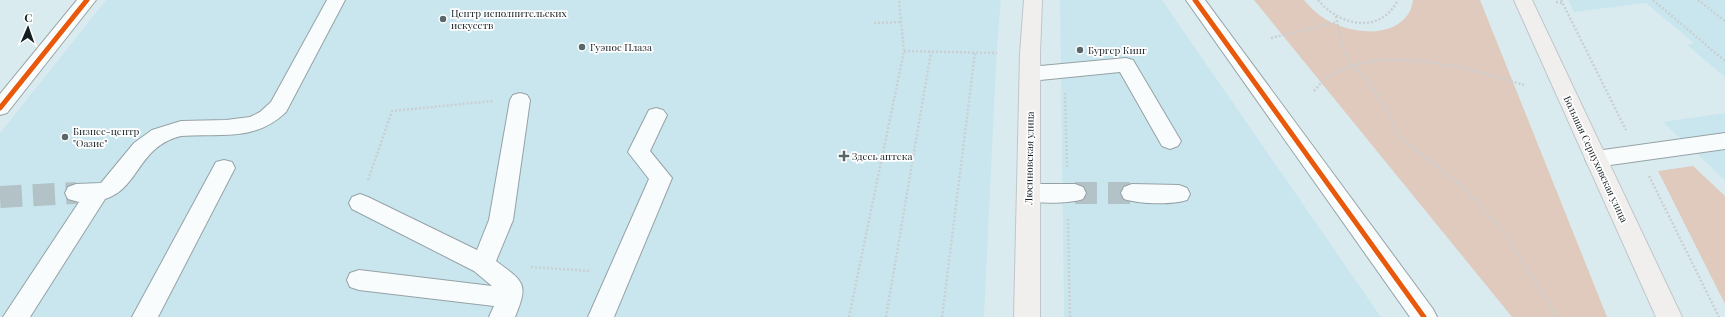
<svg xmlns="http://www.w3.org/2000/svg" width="1725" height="317" viewBox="0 0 1725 317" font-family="'Playfair Display',serif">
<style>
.built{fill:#c9e6ef}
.forest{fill:#e0c9bd}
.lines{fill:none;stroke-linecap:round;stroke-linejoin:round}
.minor-tunnel{stroke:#b2c2c7;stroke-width:22;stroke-dasharray:22 11;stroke-linecap:butt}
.minor-casing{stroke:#95a2a5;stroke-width:2}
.major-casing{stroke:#bec6c9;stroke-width:2}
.path{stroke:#cacfd1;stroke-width:2.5;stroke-dasharray:2 2;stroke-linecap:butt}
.minor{fill:#f9fcfd;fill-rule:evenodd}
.major{fill:#f1efed;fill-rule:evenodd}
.cycleway-casing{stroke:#fff;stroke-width:8}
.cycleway{stroke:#e8590c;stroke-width:5}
.poi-dot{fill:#59666a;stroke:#fff;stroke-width:1.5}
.labels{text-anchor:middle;stroke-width:3.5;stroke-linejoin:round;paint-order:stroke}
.poi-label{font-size:10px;fill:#141e22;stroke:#fff;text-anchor:start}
.street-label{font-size:10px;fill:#141e22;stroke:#fff}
</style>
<rect width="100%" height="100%" fill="#daebf0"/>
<!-- built -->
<g class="built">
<polygon points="106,0 1001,0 997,46 984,317 0,317 0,133"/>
<polygon points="1060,0 1162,0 1381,317 1064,317"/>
<polygon points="1568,0 1725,0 1725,77 1687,45 1694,43 1646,3 1574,12"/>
<polygon points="1725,113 1725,180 1663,122"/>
</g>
<!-- forest -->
<g class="forest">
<path d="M 1254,0 L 1304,0 C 1310,7 1315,12 1322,17 C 1344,32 1387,40 1406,17 C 1410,13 1412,6 1413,0 L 1480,0 L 1607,317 L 1512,317 Z"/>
<polygon points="1693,166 1725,196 1725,304 1658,171"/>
</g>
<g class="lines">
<!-- minor-tunnel -->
<g class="minor-tunnel">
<polyline points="1075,193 1132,193"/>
<polyline points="0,197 76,193"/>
</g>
<defs>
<g id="minor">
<polygon points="77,0 96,0 7,113 0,115 0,94"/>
<path d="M 327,0 L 345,0 L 286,112 C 255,142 221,133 181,136 C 138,146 139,189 105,199 L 30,317 L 3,317 L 79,202 L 68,199 L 65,193 L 68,187 L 76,184 L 101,183 L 134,143 L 152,130 L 181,121 L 226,120 L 250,117 L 260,112 L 271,102 Z"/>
<polygon points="1186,0 1205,0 1433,309 1437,317 1410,317"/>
<polygon points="1126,58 1133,60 1178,136 1181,141 1178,146 1170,149 1162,146 1120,72 1030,81 1023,79 1020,74 1023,69 1030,67"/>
<path d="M 520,93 L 527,95 L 530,100 L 513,220 L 496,261 C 524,282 529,283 515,317 L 489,317 L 494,306 L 359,290 L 350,287 L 347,280 L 350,273 L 359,270 L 492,286 L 474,271 L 352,209 L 349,203 L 352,197 L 360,194 L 368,197 L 477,250 L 489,220 L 510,100 L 513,95 Z"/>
<polygon points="656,108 663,110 667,115 650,151 672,178 614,317 588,317 649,179 628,152 649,110"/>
<polygon points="1725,133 1725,149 1596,167 1588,165 1585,159 1588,153 1596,151"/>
<polygon points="224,160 232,162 235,168 158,317 132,317 216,162"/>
<path d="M 1029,184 L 1075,184 L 1083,187 L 1086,193 L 1083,199 C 1068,204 1036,204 1021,199 L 1018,193 L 1021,187 Z"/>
<path d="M 1132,184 L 1179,185 L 1187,188 L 1190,194 L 1187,200 C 1172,205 1139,204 1124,199 L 1121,193 L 1124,187 Z"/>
</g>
<g id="major">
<polygon points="1024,0 1042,0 1040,54 1040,317 1014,317 1020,54"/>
<polygon points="1514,0 1532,0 1682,317 1656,317"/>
</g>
</defs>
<!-- minor casing -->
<use href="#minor" class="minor-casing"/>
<!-- major casing -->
<use href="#major" class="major-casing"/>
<!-- path -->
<g class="path">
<path d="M 1318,0 C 1340,26 1380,35 1398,0"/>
<polyline points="1561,0 1626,130"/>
<polyline points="1653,0 1725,61"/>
<polyline points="1698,0 1725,21"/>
<polyline points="1556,2 1562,3"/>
<polyline points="1336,16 1342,47 1352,67 1366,78 1388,112 1397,134 1462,187 1501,228 1557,317"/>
<polyline points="874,23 901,22"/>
<polyline points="1271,38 1337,22"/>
<polyline points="904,51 997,53"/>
<path d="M 1314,91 C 1319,86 1323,79 1329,76 C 1386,43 1466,68 1524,85"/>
<polyline points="1065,93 1067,168"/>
<polyline points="1649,176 1719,317"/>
<polyline points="368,180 392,111 493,101"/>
<polyline points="1068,219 1070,317"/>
<polyline points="531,267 590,271"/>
<polyline points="849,317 904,51 899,0"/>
<polyline points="886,317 931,52"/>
<polyline points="942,317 975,53"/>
</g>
<!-- minor -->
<use href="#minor" class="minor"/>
<!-- major -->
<use href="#major" class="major"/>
<defs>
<g id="cycleway">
<polyline points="1195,0 1424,317"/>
<polyline points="0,108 87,0"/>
</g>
</defs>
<!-- cycleway casing -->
<use href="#cycleway" class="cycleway-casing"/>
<!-- cycleway -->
<use href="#cycleway" class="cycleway"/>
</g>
<!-- markers -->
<g class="poi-dot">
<circle cx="443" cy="19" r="4"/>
<circle cx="582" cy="47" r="4"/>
<circle cx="1080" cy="50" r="4"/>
<circle cx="65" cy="137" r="4"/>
<path d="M842 150h4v4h4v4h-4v4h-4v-4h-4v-4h4z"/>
</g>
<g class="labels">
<!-- poi labels -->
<g class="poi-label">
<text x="451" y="17">Центр исполнительских<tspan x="451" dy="12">искусств</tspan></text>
<text x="590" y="51">Гуэнос Плаза</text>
<text x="1088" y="54">Бургер Кинг</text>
<text x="73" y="135">Бизнес-центр<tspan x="73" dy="12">"Оазис"</tspan></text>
<text x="852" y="160">Здесь аптека</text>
</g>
<!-- street labels -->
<g class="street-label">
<text transform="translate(1029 158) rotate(-89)" y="4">Люсиновская улица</text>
<text transform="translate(1596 159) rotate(65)" y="4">Большая Серпуховская улица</text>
</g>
</g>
<!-- north arrow -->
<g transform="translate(28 28) rotate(2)" stroke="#ffffff" stroke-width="3" paint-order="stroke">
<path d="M0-3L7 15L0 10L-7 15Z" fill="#141e22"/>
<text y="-6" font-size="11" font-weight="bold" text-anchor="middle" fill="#141e22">С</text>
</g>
</svg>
